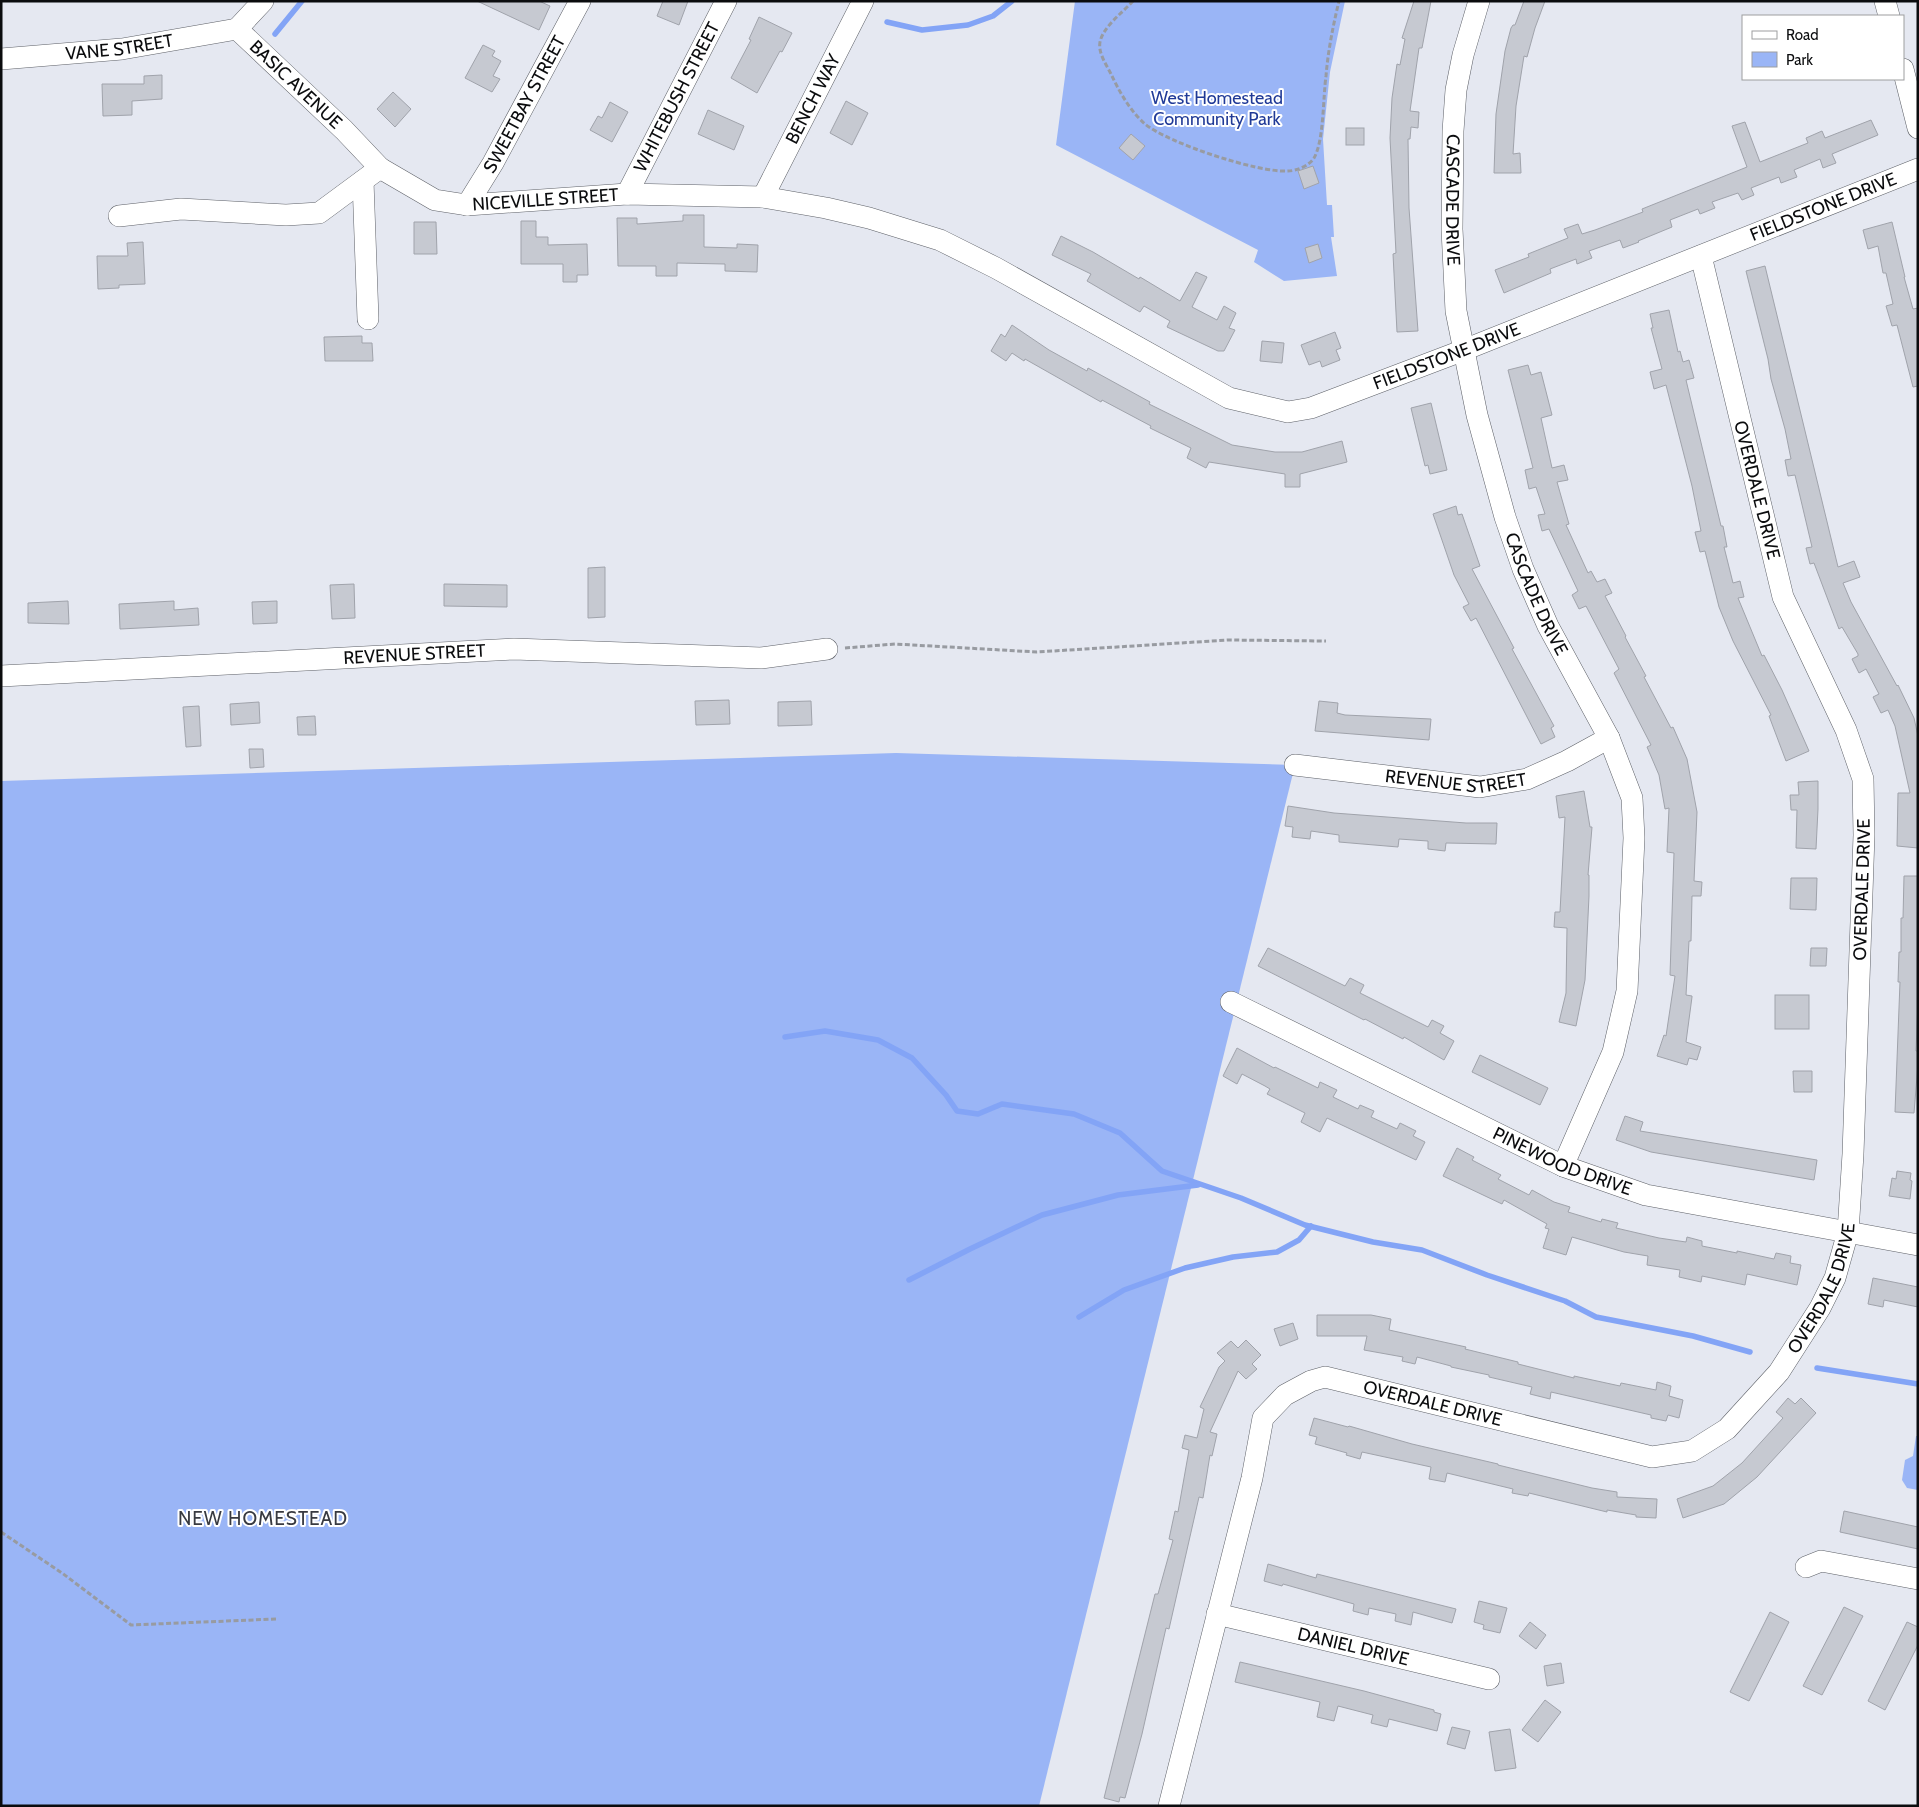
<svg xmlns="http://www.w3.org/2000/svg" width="1919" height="1807" viewBox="0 0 1919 1807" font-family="Cabin,sans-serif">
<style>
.green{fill:#9ab5f6}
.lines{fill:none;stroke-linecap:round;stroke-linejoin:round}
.stream{stroke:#83a4f6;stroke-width:5.5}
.building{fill:#c6c9d1;stroke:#a0a3ab}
.minor-casing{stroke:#5e6168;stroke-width:22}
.path{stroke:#989ba1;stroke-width:3;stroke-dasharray:5 2.5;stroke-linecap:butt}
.minor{stroke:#fff;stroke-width:21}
.labels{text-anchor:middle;stroke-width:4;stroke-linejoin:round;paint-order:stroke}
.street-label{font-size:18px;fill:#0b0c0e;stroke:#fff}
.park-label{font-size:18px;fill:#203a97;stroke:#fff}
.neighbourhood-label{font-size:19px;letter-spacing:1px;fill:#383a41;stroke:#fff}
</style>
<rect width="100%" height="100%" fill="#e5e8f1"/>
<!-- green -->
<g class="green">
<polygon points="1075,1 1345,1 1330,72 1323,139 1327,205 1332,205 1334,237 1331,237 1337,276 1284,281 1254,262 1258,250 1056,145"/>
<polygon points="896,753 1295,765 1039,1806 1,1806 1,781"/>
<polygon points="1916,1436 1918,1436 1918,1490 1907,1488 1902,1480 1905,1460 1913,1456"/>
</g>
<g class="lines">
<!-- stream -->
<g class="stream">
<polyline points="887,22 922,30 968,25 993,16 1012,1"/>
<polyline points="275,34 302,1"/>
<polyline points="785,1037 825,1031 878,1040 912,1058 946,1095 957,1111 978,1114 1002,1104 1074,1114 1120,1133 1162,1171 1241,1198 1305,1225 1373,1242 1422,1250 1487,1275 1565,1301 1596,1317 1693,1336 1750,1352"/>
<polyline points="909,1280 970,1249 1042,1215 1118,1195 1198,1185"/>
<polyline points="1079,1317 1124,1290 1185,1268 1233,1257 1277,1252 1299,1240 1311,1226"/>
<polyline points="1817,1368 1918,1384"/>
</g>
</g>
<!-- building -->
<g class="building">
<polygon points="477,1 539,1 550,6 539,30"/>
<polygon points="663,1 688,1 679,25 657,16"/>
<polygon points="1414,1 1431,1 1422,48 1419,48 1410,111 1419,112 1418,128 1411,127 1410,139 1408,139 1409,208 1418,331 1397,332 1393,254 1396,253 1390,138 1392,98 1397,64 1400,65 1405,39 1402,38"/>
<polygon points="1524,1 1545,1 1535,28 1527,57 1524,56 1516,106 1513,154 1520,153 1521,173 1494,173 1496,114 1505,51 1511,28 1513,25 1515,25"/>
<polygon points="759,17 792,33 782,52 780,51 757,93 731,78 751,40 749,39"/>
<polygon points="483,45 495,51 492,56 501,61 493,76 500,79 492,92 465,78"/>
<polygon points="162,75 162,99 132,101 132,115 103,116 102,84 144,84 144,76"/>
<polygon points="393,92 411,109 395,127 377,109"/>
<polygon points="846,101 868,113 852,145 830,133"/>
<polygon points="610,102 628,112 612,142 590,130 598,116 602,118"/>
<polygon points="708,110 744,126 734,150 698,134"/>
<polygon points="1871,120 1878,135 1832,154 1836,163 1823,168 1820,159 1794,170 1797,177 1781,183 1779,177 1751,188 1754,195 1742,200 1738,193 1712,202 1715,208 1700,214 1698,209 1670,220 1672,227 1638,241 1639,242 1623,248 1620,240 1589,251 1592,258 1577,264 1576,259 1550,269 1551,273 1504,293 1495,270 1529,257 1528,254 1568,238 1564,229 1578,224 1582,234 1595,230 1643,212 1642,209 1747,167 1732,126 1745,122 1760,162 1808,143 1806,138 1822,131 1825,138"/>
<rect x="1346" y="128" width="18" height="17"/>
<polygon points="1131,134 1145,146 1133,160 1119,148"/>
<polygon points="1313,166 1319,183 1304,189 1298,171"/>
<polygon points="683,215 704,215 704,247 737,248 737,244 758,245 757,272 725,271 725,264 677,263 677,276 656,276 656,266 618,266 617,218 637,218 637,224 683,221"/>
<polygon points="521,221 536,221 536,237 548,237 548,245 587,244 588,275 577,275 577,282 563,282 563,264 521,264"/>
<polygon points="414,222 436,222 437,254 414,254"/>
<polygon points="1892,222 1905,277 1904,277 1913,309 1918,308 1918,386 1913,387 1897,325 1892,326 1886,306 1893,304 1886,273 1883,273 1878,246 1868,249 1863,230"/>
<polygon points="1061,236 1093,252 1139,279 1140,277 1180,301 1196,272 1207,277 1192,307 1217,320 1224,306 1236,313 1229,328 1235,330 1224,351 1218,351 1167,327 1170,321 1144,306 1140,312 1087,281 1091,274 1052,255"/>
<polygon points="143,242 145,284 119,285 119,288 98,289 97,256 128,256 127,243"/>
<polygon points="1318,244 1322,258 1309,263 1305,248"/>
<polygon points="1765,266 1838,567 1854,561 1860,577 1843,583 1851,602 1897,686 1898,685 1914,718 1918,736 1918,848 1897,846 1898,793 1910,793 1895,726 1888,710 1881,713 1873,697 1879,694 1866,669 1859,673 1852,659 1858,656 1858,654 1842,627 1839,629 1814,563 1810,564 1806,548 1812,547 1795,475 1788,476 1785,460 1791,459 1785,429 1771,379 1768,359 1746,271"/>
<polygon points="1669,310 1678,352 1680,351 1683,362 1689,360 1694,378 1686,380 1721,526 1723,526 1727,547 1724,547 1733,583 1740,581 1744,597 1738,598 1762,656 1764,655 1782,690 1809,751 1786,761 1769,716 1771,715 1733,641 1719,607 1705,551 1700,552 1695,532 1701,531 1692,486 1666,385 1654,389 1650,372 1662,369 1651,328 1653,328 1650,314"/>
<polygon points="1012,325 1049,350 1087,371 1088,368 1150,402 1149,404 1232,445 1275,452 1302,452 1342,441 1347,462 1300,474 1300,487 1285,487 1285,474 1209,462 1206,468 1187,458 1191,448 1150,428 1151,426 1102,400 1101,402 1025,359 1024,361 1012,353 1006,361 991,351 1001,334 1005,337"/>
<polygon points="1335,332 1341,348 1336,350 1340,360 1322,367 1320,361 1309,365 1301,345"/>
<polygon points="362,336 362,343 372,343 373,361 325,361 324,337"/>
<polygon points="1262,341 1284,343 1282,363 1260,361"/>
<polygon points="1528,365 1531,375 1541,372 1552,415 1541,418 1552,468 1564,465 1568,480 1557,482 1569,524 1566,525 1588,573 1591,571 1597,582 1605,579 1612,593 1605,596 1626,636 1625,637 1646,676 1644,677 1671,728 1673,727 1687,759 1697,812 1694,881 1702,882 1701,896 1692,896 1691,941 1689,941 1686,995 1692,996 1692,997 1686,1042 1701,1047 1697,1060 1689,1058 1687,1065 1657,1056 1664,1035 1666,1036 1675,976 1670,975 1674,853 1667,852 1669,808 1665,809 1659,775 1647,747 1651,745 1614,673 1619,669 1586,606 1579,609 1572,595 1578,591 1549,529 1542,531 1538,515 1545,514 1536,487 1529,489 1525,470 1533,468 1508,370"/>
<polygon points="1431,403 1447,470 1430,474 1428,465 1425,466 1411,408"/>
<polygon points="1456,506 1458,515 1462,514 1480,566 1472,569 1514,648 1512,649 1554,726 1551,728 1555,737 1541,744 1476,618 1471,621 1463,607 1469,604 1454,575 1433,514"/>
<polygon points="605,567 605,617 588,618 588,568"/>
<polygon points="354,584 355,618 332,619 330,585"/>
<polygon points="444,584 507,585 507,607 444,606"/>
<polygon points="68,601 69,624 28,623 28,603"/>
<polygon points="174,601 174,610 198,608 199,625 120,629 119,604"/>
<polygon points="277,601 277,623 253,624 252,602"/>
<polygon points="729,700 730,724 696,725 695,701"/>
<polygon points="811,701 812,725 778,726 778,702"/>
<polygon points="1319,701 1338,703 1337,713 1345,715 1431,719 1429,740 1315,731"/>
<polygon points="259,702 260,723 231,725 230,704"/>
<polygon points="199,706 201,746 186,747 183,707"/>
<polygon points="315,716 316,735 298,735 297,717"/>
<polygon points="249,749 263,749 264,767 250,768"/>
<polygon points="1818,781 1818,809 1816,849 1796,848 1797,810 1791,810 1790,795 1799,795 1798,782"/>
<polygon points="1584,791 1590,827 1592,827 1588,875 1589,875 1589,896 1585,980 1576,1026 1559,1022 1566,993 1567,928 1554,927 1555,912 1560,912 1565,817 1559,818 1556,796"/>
<polygon points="1288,806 1334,813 1466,823 1497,823 1496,844 1446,843 1445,851 1428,849 1428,841 1399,839 1398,847 1339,842 1339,835 1311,831 1310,839 1292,837 1293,827 1285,826"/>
<polygon points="1904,876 1918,876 1918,1001 1916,1051 1918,1051 1918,1064 1914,1113 1895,1112 1900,982 1898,982 1899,952 1901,952 1901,918 1903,918"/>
<polygon points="1791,878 1817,878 1816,910 1790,909"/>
<polygon points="1268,948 1345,986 1350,978 1364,985 1360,993 1428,1027 1432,1020 1444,1026 1440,1033 1454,1041 1444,1060 1404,1037 1403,1039 1365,1019 1364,1020 1258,966"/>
<polygon points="1811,948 1827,948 1826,966 1810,966"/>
<rect x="1775" y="995" width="34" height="34"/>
<polygon points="1237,1048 1274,1068 1275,1067 1318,1088 1320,1082 1337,1090 1333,1097 1358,1109 1360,1105 1374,1111 1371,1117 1397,1129 1400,1123 1416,1131 1413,1136 1425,1142 1416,1160 1327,1118 1320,1132 1301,1122 1305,1113 1267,1094 1270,1089 1265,1086 1242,1074 1237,1084 1223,1076"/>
<polygon points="1480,1055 1548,1088 1540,1105 1472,1072"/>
<polygon points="1793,1071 1812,1071 1812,1092 1794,1092"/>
<polygon points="1625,1116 1643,1122 1640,1131 1817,1160 1814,1180 1651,1152 1616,1140"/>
<polygon points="1457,1148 1474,1157 1472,1160 1501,1175 1498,1179 1529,1195 1532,1190 1554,1202 1570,1207 1568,1212 1601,1222 1602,1219 1618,1223 1616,1228 1659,1238 1686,1242 1687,1237 1702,1241 1702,1246 1737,1253 1737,1251 1774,1259 1776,1253 1791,1256 1790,1263 1801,1265 1797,1285 1747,1274 1745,1285 1702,1276 1701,1282 1679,1277 1680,1270 1647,1265 1648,1256 1624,1252 1572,1237 1566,1255 1543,1248 1549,1229 1545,1228 1547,1224 1504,1200 1502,1204 1443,1176"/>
<polygon points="1897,1171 1911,1173 1910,1180 1912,1181 1910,1199 1889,1196 1892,1178 1896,1179"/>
<polygon points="1873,1278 1918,1287 1918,1307 1884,1300 1883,1307 1868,1304"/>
<polygon points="1317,1315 1371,1315 1391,1319 1389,1330 1466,1347 1465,1349 1518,1362 1518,1364 1574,1378 1574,1376 1620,1386 1621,1383 1656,1390 1657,1382 1671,1386 1669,1396 1683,1400 1679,1418 1668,1415 1666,1421 1651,1418 1651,1415 1551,1392 1550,1399 1530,1394 1532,1387 1489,1377 1489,1375 1451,1367 1451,1366 1417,1357 1415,1364 1402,1361 1403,1357 1364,1350 1367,1336 1317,1336"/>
<polygon points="1293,1323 1298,1339 1280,1346 1274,1329"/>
<polygon points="1246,1340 1261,1355 1252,1364 1257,1369 1246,1379 1238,1371 1210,1432 1217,1434 1212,1456 1210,1455 1203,1498 1199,1497 1169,1629 1166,1628 1142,1734 1125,1798 1120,1797 1119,1802 1104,1798 1155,1594 1158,1594 1173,1540 1169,1539 1175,1511 1178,1512 1189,1450 1182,1448 1185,1435 1197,1438 1204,1409 1200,1407 1219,1367 1225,1361 1217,1353 1231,1341 1238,1348"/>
<polygon points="1788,1398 1795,1404 1801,1398 1816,1413 1757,1477 1724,1504 1683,1518 1677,1499 1713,1486 1742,1463 1783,1418 1776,1412"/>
<polygon points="1314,1418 1348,1427 1349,1426 1412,1444 1498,1464 1498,1465 1592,1488 1617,1492 1617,1497 1657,1499 1656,1518 1636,1517 1636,1515 1607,1510 1607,1512 1529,1493 1528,1496 1512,1493 1513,1489 1447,1473 1445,1482 1429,1479 1431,1467 1362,1452 1360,1459 1346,1455 1347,1453 1315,1444 1317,1437 1309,1435"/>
<polygon points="1844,1511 1918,1527 1918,1549 1840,1532"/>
<polygon points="1268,1564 1316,1578 1317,1574 1456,1609 1452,1623 1413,1612 1411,1625 1395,1621 1396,1614 1369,1608 1368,1615 1353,1611 1354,1604 1283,1584 1282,1586 1264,1581"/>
<polygon points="1479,1601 1507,1608 1500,1633 1483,1629 1484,1625 1474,1622"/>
<polygon points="1844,1607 1863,1616 1822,1695 1803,1686"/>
<polygon points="1770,1612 1789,1622 1749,1701 1730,1692"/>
<polygon points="1530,1622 1546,1635 1536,1649 1519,1636"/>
<polygon points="1907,1622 1918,1627 1918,1645 1885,1710 1868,1701"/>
<polygon points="1240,1662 1364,1691 1434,1710 1434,1712 1441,1714 1437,1731 1389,1719 1387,1727 1371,1723 1373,1715 1338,1706 1334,1721 1317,1717 1320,1702 1235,1682"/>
<polygon points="1561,1663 1564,1683 1547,1686 1544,1666"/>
<polygon points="1545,1700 1561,1712 1538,1742 1522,1730"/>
<polygon points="1452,1727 1470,1731 1465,1749 1447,1744"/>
<polygon points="1510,1729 1516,1768 1495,1771 1489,1732"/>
</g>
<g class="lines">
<defs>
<g id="minor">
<path id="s1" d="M 1479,1 L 1463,55 L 1456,90 L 1453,131 L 1452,229 L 1456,311 L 1477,415 L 1505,517 L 1523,569 L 1548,626 L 1609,738 L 1632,798 L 1634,838 L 1627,991 L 1613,1052 L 1563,1166"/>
<polyline points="1885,1 1889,16"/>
<path id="s2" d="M 237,29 L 344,130 L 380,168"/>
<polyline points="237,29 263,1"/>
<path id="s3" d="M 1,59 L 122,49 L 237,29"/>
<polyline points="1903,69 1918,128"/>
<polyline points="363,181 368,319"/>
<path id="s4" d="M 627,194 L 726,1"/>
<path id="s5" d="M 763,197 L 863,1"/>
<path id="s6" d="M 467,205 L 493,163 L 580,1"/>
<path id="s7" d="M 119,216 L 181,209 L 286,215 L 319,213 L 380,168 L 435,200 L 467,205 L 627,194 L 763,197 L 826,208 L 869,218 L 940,240 L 996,268 L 1229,398 L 1288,412 L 1311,408 L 1464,350 L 1918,169"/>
<path id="s8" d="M 1,676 L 514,649 L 761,658 L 827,649"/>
<path id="s9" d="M 1295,765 L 1480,787 L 1527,779 L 1567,761 L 1609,738"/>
<path id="s10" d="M 1231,1002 L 1563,1166 L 1646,1195 L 1918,1245"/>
<polyline points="1806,1567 1821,1561 1918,1579"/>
<path id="s11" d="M 1217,1614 L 1489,1679"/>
<path id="s12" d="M 1169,1806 L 1252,1478 L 1263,1418 L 1285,1395 L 1311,1381 L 1325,1377 L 1652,1457 L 1692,1451 L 1727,1429 L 1779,1372 L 1820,1308 L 1835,1278 L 1848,1232 L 1853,1154 L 1864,835 L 1863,779 L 1846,730 L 1783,597 L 1701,256"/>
</g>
</defs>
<!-- minor casing -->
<use href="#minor" class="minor-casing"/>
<!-- path -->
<g class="path">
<path d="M 1133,1 C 1122,13 1103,27 1100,42 C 1098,53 1106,64 1111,74 C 1119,91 1130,111 1145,124 C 1168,143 1258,173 1288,171 C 1296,171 1309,166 1314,158 C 1324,141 1323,97 1326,76 C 1328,51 1333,26 1339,1"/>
<polyline points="845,648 895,644 1037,652 1228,640 1326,641"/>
<polyline points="1,1532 62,1573 131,1625 276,1619"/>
</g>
<!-- minor -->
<use href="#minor" class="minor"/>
</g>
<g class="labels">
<!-- street labels -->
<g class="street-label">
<text dy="6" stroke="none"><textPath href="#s3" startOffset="119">VANE STREET</textPath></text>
<text dy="6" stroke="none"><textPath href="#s2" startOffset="81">BASIC AVENUE</textPath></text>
<text dy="6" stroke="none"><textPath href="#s4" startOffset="109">WHITEBUSH STREET</textPath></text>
<text dy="6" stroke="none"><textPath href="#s5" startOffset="110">BENCH WAY</textPath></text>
<text dy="6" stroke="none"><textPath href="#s6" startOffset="116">SWEETBAY STREET</textPath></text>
<text dy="6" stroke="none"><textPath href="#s7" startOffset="451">NICEVILLE STREET</textPath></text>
<text dy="6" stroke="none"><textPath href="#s1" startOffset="202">CASCADE DRIVE</textPath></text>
<text dy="6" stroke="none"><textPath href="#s7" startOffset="1815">FIELDSTONE DRIVE</textPath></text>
<text dy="6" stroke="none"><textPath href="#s7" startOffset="1410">FIELDSTONE DRIVE</textPath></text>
<text transform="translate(1757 490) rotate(76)" y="6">OVERDALE DRIVE</text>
<text dy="6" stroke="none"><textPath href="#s1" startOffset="608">CASCADE DRIVE</textPath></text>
<text dy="6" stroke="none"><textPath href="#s8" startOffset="414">REVENUE STREET</textPath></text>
<text dy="6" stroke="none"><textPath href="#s9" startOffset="162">REVENUE STREET</textPath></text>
<text dy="6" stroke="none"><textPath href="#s12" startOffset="1471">OVERDALE DRIVE</textPath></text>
<text dy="6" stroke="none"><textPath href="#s10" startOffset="368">PINEWOOD DRIVE</textPath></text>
<text dy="6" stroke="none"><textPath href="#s12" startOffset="1066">OVERDALE DRIVE</textPath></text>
<text dy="6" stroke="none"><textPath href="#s12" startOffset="586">OVERDALE DRIVE</textPath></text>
<text dy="6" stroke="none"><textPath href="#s11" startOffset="140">DANIEL DRIVE</textPath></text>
</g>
<!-- park labels -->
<g class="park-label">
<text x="1217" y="104">West Homestead<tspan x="1217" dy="21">Community Park</tspan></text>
</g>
<!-- neighbourhood labels -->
<g class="neighbourhood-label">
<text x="263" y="1525">NEW HOMESTEAD</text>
</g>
</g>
<!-- border -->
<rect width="1919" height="1807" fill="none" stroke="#0b0c0e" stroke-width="5"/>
<!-- legend -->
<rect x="1742" y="15" width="162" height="65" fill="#ffffff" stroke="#9d9e9f"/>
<rect x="1752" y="31" width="25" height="8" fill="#ffffff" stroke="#9d9e9f"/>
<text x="1786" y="40" font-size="15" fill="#0b0c0e">Road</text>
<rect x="1752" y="52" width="25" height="15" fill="#9ab5f6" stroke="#9d9e9f"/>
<text x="1786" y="65" font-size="15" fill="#0b0c0e">Park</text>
</svg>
